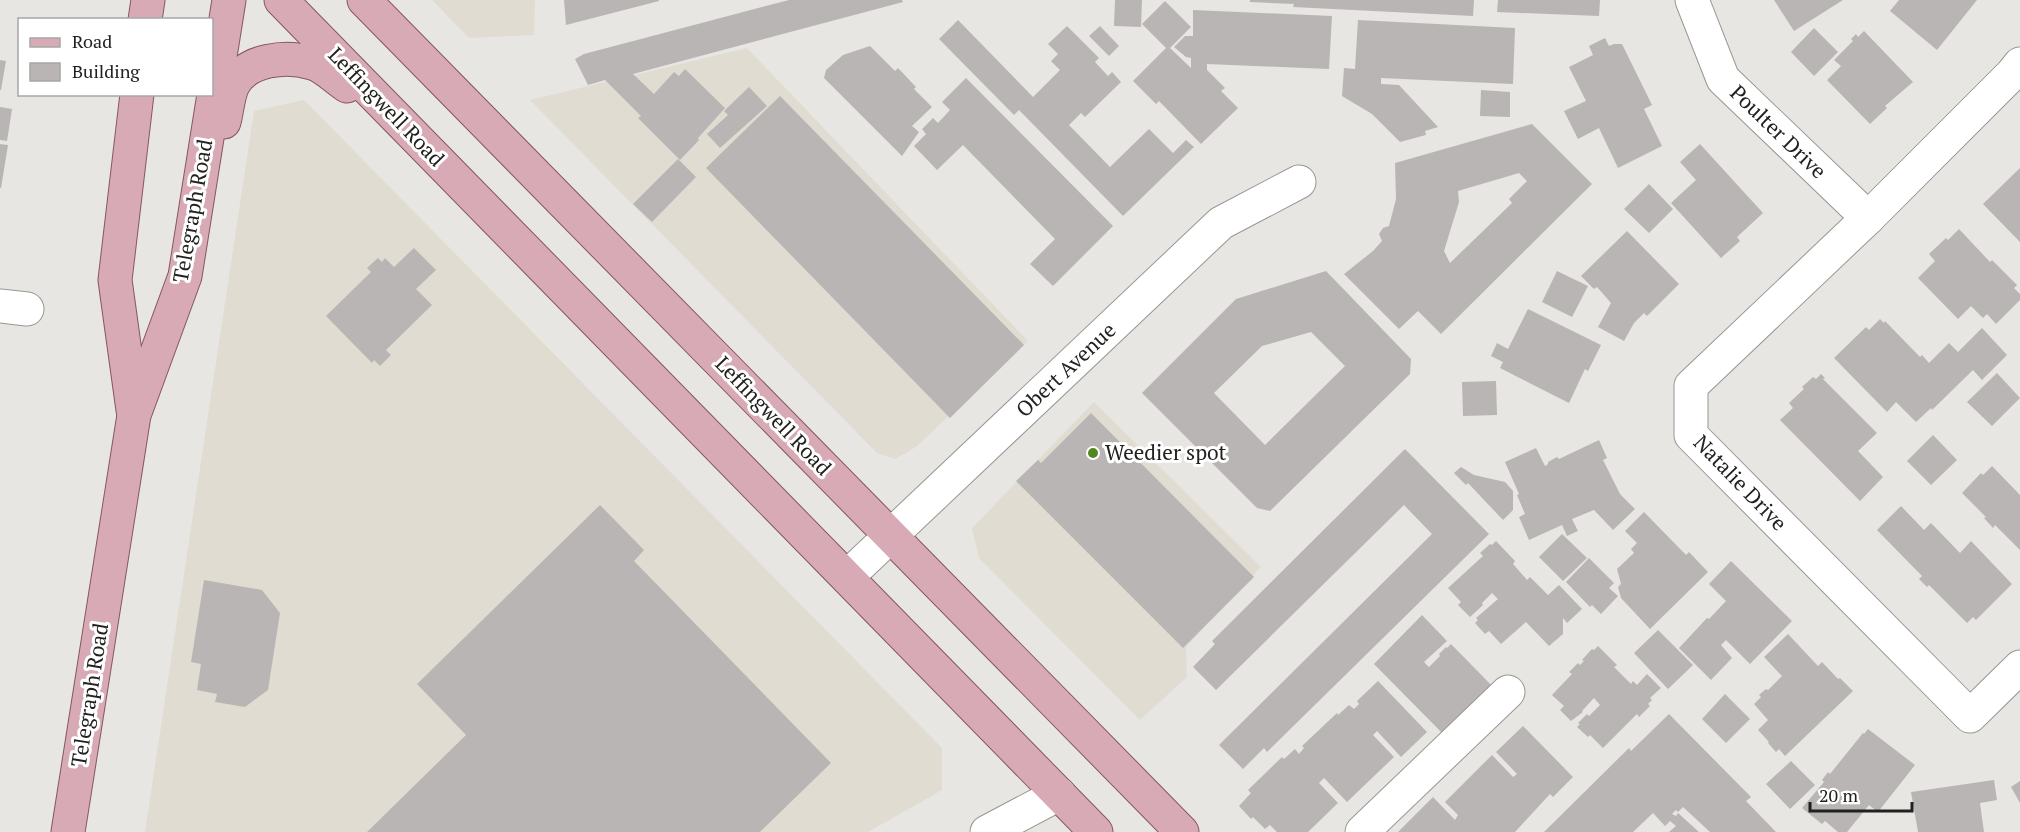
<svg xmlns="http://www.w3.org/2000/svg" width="2020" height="832" viewBox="0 0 2020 832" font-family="'PT Serif',serif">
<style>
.built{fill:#e0dcd1}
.building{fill:#b9b5b4;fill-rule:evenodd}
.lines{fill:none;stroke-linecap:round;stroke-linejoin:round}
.minor-casing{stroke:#989793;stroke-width:35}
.major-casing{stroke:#865661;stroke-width:35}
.minor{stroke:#fff;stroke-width:33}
.major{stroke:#d7aab6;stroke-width:33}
.poi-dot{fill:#528720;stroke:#fff;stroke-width:2}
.labels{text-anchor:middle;stroke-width:6;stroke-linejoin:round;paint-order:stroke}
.street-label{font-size:21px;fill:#21211f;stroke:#fff}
.poi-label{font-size:21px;fill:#21211f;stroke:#fff;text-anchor:start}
</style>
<rect width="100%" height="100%" fill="#e7e6e2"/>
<!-- built -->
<g class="built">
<polygon points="432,0 535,0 534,35 469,38"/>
<polygon points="747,48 1028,341 916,447 895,459 877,453 530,100"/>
<polygon points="304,100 942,748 942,790 868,832 145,832 254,111"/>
<polygon points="1094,402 1261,567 1186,647 1187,677 1140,720 979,558 972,528"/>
</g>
<!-- building -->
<g class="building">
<polygon points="564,0 659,0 659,1 566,25"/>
<polygon points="789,0 902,0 903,2 633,74 654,94 674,72 679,76 685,69 725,108 698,138 699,140 680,160 638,118 641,116 605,80 588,85 575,59 584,54"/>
<polygon points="1115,0 1142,0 1141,27 1114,26"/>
<polygon points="1250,0 1474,0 1473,16 1293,7 1294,4 1250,2"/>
<polygon points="1498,0 1600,0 1599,16 1497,12"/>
<polygon points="1774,0 1843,0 1794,31"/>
<polygon points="1899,0 1977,0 1937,50 1890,11"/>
<polygon points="1165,1 1191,27 1170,48 1191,68 1191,58 1186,57 1174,47 1185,36 1193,36 1193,10 1332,16 1329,69 1207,64 1207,70 1225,88 1221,91 1238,108 1201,144 1159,101 1156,104 1133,81 1166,48 1142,24"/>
<polygon points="958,20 1033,97 1060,70 1051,61 1058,54 1048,44 1067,26 1099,58 1095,62 1108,76 1112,72 1121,82 1085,117 1081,113 1069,125 1110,167 1149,129 1173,153 1186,140 1194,147 1123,216 1019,110 1014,115 939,39"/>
<polygon points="1358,20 1515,28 1513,84 1381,78 1381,84 1399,85 1438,127 1425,131 1426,135 1400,142 1372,114 1342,96 1344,68 1355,69"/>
<polygon points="1100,26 1119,46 1109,56 1089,36"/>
<polygon points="1814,28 1838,52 1814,76 1791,52"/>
<polygon points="1864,31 1913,82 1885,106 1887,108 1870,124 1827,80 1841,66 1834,60 1853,41 1851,39 1856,34 1858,37"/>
<polygon points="1605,38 1609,46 1614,44 1622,44 1652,105 1644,109 1662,146 1618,168 1599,128 1578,139 1564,111 1586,101 1569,67 1593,55 1589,46"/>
<polygon points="870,46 895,71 898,68 916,87 914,89 932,107 912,126 919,132 902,156 824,78 826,70 843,55"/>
<polygon points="0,60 6,61 1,90 0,90"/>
<polygon points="966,78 1113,226 1053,286 1030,264 1055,239 963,145 937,170 914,146 926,134 922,129 933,118 938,123 950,110 942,102"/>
<polygon points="749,87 767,106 720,148 707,134 728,115 724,111"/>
<polygon points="1481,90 1510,92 1510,117 1480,116"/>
<polygon points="780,96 1024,345 950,418 706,168"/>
<polygon points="0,107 12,109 7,141 0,140"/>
<path d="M 1532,124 L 1592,184 L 1441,334 L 1418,311 L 1399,329 L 1344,274 L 1373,251 L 1382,241 L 1379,234 L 1383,228 L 1389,226 L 1396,199 L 1395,163 ZM 1519,173 L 1527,181 L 1509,199 L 1512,203 L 1450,263 L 1444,251 L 1459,202 L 1458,191 Z"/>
<polygon points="0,144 8,145 1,188 0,188"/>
<polygon points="1700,144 1763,213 1737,237 1740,241 1721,258 1671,203 1696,180 1680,162"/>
<polygon points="678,159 696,177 652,222 633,204"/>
<polygon points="2020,168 2020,242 1983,204"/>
<polygon points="1649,184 1673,209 1649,233 1624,209"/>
<polygon points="1959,229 1990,262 1992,260 2017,285 2014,288 2020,294 2020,300 1996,324 1987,314 1983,318 1971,306 1958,319 1918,278 1935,261 1929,254 1946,238 1948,240"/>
<polygon points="1627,231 1679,284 1647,316 1644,313 1634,323 1624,341 1598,327 1611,303 1597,287 1594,289 1581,276"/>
<polygon points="414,248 436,270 416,289 432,305 386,350 391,355 380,366 374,360 372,363 326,316 371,272 367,268 378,258 382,262 385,258 394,267"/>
<path d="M 1326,271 L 1411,359 L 1410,374 L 1270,511 L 1257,508 L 1142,393 L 1236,299 ZM 1311,332 L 1345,366 L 1265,445 L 1214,393 L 1262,346 Z"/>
<polygon points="1557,271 1588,286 1572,317 1542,302"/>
<polygon points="1528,309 1601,345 1588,371 1585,369 1569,403 1500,368 1503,362 1491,356 1497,343 1508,349"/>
<polygon points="1880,319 1884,323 1885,321 1920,357 1922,355 1929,363 1949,343 1958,352 1982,328 2007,355 1982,380 1973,370 1932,410 1931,408 1916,422 1896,402 1887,412 1834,358 1866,327 1869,330"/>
<polygon points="1997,373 2020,398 1992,426 1967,402"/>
<polygon points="1821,374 1825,378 1823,379 1877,433 1858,451 1883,477 1860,501 1780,420 1793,408 1789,403 1804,389 1802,387 1813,377 1816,379"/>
<polygon points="1496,381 1497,415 1463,416 1462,382"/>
<polygon points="1091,413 1254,577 1183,648 1016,481 1038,460 1041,463"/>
<polygon points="1933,435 1957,460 1931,485 1907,461"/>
<polygon points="1599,440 1607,458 1603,460 1620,494 1635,509 1613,530 1594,510 1572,519 1578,531 1567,536 1562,525 1529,540 1519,517 1525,514 1517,495 1519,494 1505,462 1536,448 1545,466 1548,464 1548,462 1557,457 1559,459"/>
<polygon points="1405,449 1489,534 1267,752 1264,748 1243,769 1219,745 1432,534 1404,505 1216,690 1193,667 1215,644 1212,641"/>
<polygon points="1992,466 2020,495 2020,550 1995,525 1993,528 1984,518 1986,517 1962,493 1981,473 1983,475"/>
<polygon points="1461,467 1474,475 1505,482 1513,491 1513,510 1503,520 1468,483 1466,485 1454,473"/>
<polygon points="600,505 644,550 634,561 831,763 760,832 367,832 466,735 417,684"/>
<polygon points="1901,506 1924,530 1931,523 1960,553 1971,541 2012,584 1976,620 1973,617 1967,623 1929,585 1927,587 1919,579 1922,576 1877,530"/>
<polygon points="1644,512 1686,555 1689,552 1708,572 1650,629 1621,598 1618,587 1621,584 1617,569 1634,553 1631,549 1637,543 1625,531"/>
<polygon points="1562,534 1587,558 1563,581 1539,557"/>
<polygon points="1496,541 1515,561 1513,564 1527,580 1530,577 1548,595 1559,585 1582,609 1567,623 1563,618 1563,634 1549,646 1526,622 1501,644 1489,631 1485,634 1475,623 1478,620 1476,618 1498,599 1492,593 1482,603 1483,605 1470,617 1458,605 1461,602 1448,588 1483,556 1480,553 1490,544 1492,545"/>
<polygon points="1589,558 1614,583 1609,588 1618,596 1601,614 1592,605 1590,607 1566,582"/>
<polygon points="1731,561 1792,621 1750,664 1726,640 1721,645 1732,658 1711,680 1679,648 1707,618 1709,619 1726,601 1709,584"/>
<polygon points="204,580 262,590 280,613 268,690 245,707 215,702 217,694 197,690 201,664 191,662"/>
<polygon points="1422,615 1447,641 1424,662 1429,667 1440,656 1439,654 1446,647 1447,648 1451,644 1498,692 1452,743 1374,664"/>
<polygon points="1658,630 1693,665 1668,689 1634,653"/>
<polygon points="1788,634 1818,666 1822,662 1838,679 1840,678 1853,691 1785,756 1779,749 1776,752 1768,743 1769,742 1758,730 1768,720 1754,704 1761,697 1759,695 1766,689 1768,690 1782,676 1764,657"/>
<polygon points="1598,646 1617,665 1614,667 1631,684 1633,681 1637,685 1647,674 1661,688 1650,698 1652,700 1648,704 1650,706 1639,717 1637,714 1603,748 1590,735 1588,737 1577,727 1580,724 1578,723 1587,714 1589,716 1600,705 1594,698 1582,711 1583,712 1571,721 1560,710 1564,706 1552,695 1572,674 1569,672 1578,663 1580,665 1584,661 1582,660 1592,649 1594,650"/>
<polygon points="1378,681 1427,732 1401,757 1377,731 1373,735 1394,757 1347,802 1324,778 1319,783 1338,803 1308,832 1277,832 1270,825 1265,829 1253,817 1251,819 1239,806 1251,793 1248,790 1282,757 1284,759 1295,749 1299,754 1304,748 1302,746 1337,713 1338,715 1349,705 1354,709 1359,704 1357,701"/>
<polygon points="1725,694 1750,719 1726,743 1702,719"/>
<polygon points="1669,714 1751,797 1746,801 1776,832 1710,832 1683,807 1678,812 1676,810 1672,814 1676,816 1678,813 1699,832 1669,832 1676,826 1670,821 1665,826 1653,813 1633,832 1544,832 1629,748 1631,751"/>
<polygon points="1523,726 1573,777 1553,797 1550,794 1515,832 1398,832 1433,797 1455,820 1458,815 1445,802 1492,755 1513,777 1517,774 1496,752"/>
<polygon points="1868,729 1915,765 1878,812 1869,805 1847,832 1838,832 1825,821 1822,824 1802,808 1824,782 1822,780 1828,772 1830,774 1863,733 1864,734"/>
<polygon points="1791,761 1815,785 1790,809 1766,784"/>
<polygon points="1994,780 1997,800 1980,803 1984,832 1918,832 1911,792"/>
<polygon points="2020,781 2020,803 2011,787"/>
</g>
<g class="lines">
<defs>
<g id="minor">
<polyline points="1692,0 1723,79 1868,218"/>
<polyline points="2020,64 2012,74 1868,218 1691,386 1691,435 1970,716 2020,667"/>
<polyline points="0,306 27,309"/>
<polyline points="847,577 1221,223 1299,182"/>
<polyline points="987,832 1059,794"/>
<polyline points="1362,832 1508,692"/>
</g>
<g id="major">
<polyline points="281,0 1096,832"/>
<polyline points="364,0 1182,832"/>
<polyline points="145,20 148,0"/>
<path d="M 224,122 C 227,111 228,95 233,85 C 247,59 286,55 312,63 C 324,66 336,79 347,86"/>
<polyline points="133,410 115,280 137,94"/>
<polyline points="68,832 134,415 185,276 229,0"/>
</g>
</defs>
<!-- minor casing -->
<use href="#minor" class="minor-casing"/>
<!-- major casing -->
<use href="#major" class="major-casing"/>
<!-- minor -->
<use href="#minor" class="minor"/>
<!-- major -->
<use href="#major" class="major"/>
</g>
<!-- markers -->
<circle class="poi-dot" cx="1093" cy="453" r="6"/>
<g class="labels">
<!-- street labels -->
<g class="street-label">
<text transform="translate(386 107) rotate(46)" y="7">Leffingwell Road</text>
<text transform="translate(1778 132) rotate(44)" y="7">Poulter Drive</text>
<text transform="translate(193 211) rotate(-80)" y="7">Telegraph Road</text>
<text transform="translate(1066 370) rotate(-43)" y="7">Obert Avenue</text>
<text transform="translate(773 416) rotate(46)" y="7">Leffingwell Road</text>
<text transform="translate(1740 483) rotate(46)" y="7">Natalie Drive</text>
<text transform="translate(90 695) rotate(-81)" y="7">Telegraph Road</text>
</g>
<!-- poi labels -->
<g class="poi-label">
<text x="1105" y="460">Weedier spot</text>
</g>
</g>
<!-- legend -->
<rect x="18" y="18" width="195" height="78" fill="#ffffff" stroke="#a6a6a5" stroke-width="1.5"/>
<rect x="30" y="38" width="30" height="9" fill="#d7aab6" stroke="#a6a6a5" stroke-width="1.5"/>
<text x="72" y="48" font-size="18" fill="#21211f">Road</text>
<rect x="30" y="63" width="30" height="18" fill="#b9b5b4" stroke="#a6a6a5" stroke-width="1.5"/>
<text x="72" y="78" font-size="18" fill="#21211f">Building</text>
<!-- scale -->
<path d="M1810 802v9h102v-9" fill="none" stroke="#21211f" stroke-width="3"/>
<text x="1819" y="802" font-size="18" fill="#21211f" stroke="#ffffff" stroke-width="4.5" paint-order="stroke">20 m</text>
</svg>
